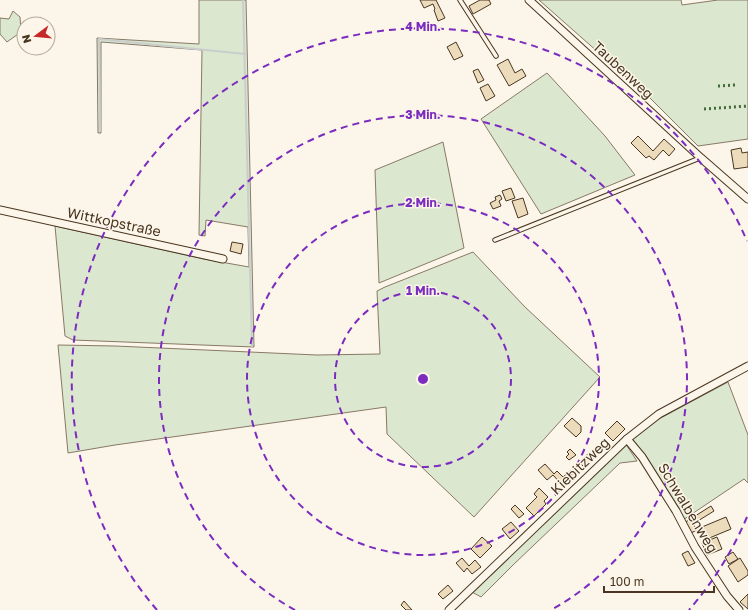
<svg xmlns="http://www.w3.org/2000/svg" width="748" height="610" viewBox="0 0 748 610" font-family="'Golos Text',sans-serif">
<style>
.green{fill:#dce7d0;stroke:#887966}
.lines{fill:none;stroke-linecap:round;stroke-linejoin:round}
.stream{stroke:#c9cecd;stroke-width:2}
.building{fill:#ecdcbc;stroke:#4a3520}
.lane-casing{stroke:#4a3520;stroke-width:5.5}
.street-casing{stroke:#4a3520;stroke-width:9}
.lane{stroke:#fbf6e9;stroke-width:3.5}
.street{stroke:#fbf6e9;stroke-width:7}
.hedge{stroke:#436837;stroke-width:3;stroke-dasharray:2 3;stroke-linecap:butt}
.ring{fill:none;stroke:#7b2cbf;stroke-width:2;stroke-dasharray:7 5}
.labels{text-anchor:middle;stroke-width:3;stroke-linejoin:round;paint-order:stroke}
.street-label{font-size:14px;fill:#4a3520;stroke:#fbf6e9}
.centre{fill:#7b2cbf;stroke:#fbf6e9;stroke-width:2}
.ring-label{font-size:12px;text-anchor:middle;font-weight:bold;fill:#7b2cbf;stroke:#fbf6e9;stroke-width:3;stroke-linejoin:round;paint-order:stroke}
</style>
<rect width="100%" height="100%" fill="#fbf6e9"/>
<!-- green -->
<g class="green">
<polygon points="199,0 246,0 254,347 73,340 65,336 55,226 204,259 249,267 248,227 206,220 205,236 199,235 202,50 101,42 101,133 98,133 97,38 199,44"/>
<polygon points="539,0 681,0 682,5 718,0 748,0 748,139 698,146 650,98"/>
<polygon points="13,11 20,17 21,32 7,42 0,34 0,18 9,19"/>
<polygon points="547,73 605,136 635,175 541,214 481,119"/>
<polygon points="443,142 464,248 379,283 375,170"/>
<polygon points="473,252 525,307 600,377 474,517 387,434 386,407 115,445 68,453 58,345 115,346 317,355 380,354 377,291 385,287"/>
<polygon points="728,382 748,435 748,483 744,479 683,520 630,439 657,420"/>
<polygon points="625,443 637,461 620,463 513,565 481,597 472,592"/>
</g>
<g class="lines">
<!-- stream -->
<g class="stream">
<polyline points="243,0 252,346"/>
<polyline points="100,131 99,39 245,54"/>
</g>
</g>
<!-- building -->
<g class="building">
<polygon points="420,0 436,0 445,18 438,21 434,10 435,9 433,4 424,8"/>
<polygon points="480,0 489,0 491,4 473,14 469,6"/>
<polygon points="456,42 463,56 454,60 447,47"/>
<polygon points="508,59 515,73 522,69 526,76 509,86 497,65"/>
<polygon points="478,69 484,80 478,83 473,71"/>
<polygon points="488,84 495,96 486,101 480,88"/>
<polygon points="638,136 653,151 664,139 675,149 669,156 663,150 654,160 649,156 646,158 631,143"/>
<polygon points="741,148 742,153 748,152 748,167 734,169 731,150"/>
<polygon points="511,188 515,198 506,201 502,191"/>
<polygon points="500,195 502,199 499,201 501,206 493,209 490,203 496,200 495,197"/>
<polygon points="523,198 528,214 518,218 512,201"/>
<polygon points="232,242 243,244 241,254 230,251"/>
<polygon points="572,418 581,426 581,432 576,437 564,426"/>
<polygon points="617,421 625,429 613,441 605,433"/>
<polygon points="570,449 576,455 569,460 566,457 569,454 567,452"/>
<polygon points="589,453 594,459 584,467 579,462"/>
<polygon points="545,464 554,474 557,471 563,477 571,470 576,476 564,487 553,475 547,480 538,470"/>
<polygon points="539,488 548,497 544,501 546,504 534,516 526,508 537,497 534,494"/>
<polygon points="515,505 524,514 519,518 511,509"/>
<polygon points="711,506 714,511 693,524 697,530 691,533 684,523"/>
<polygon points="726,517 731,529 707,539 702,527"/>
<polygon points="511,522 519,531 510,539 502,529"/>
<polygon points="482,537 492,546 480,558 471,549"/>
<polygon points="717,537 722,549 707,555 702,543"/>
<polygon points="688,551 695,563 688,566 682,554"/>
<polygon points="733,552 738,559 729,564 725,557"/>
<polygon points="462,558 469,566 475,560 481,567 472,574 467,568 464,572 456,563"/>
<polygon points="740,558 748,571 748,575 738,582 728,566"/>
<polygon points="448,585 453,591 443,599 438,594"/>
<polygon points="748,594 748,609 740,602"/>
<polygon points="404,601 412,610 406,610 401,605"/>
</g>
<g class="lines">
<defs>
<g id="lane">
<polyline points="460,0 496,56"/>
<polyline points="495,240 700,158"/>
</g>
<g id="street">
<polyline points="529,0 701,158 748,199"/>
<polyline points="0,210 223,259"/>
<polyline points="627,439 642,457 676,511 695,547 727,596 739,610"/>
<polyline points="449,610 627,439 659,414 748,366"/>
</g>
</defs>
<!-- lane casing -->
<use href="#lane" class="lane-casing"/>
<!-- street casing -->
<use href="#street" class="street-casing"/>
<!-- lane -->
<use href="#lane" class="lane"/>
<!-- street -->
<use href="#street" class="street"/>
<!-- hedge -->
<g class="hedge">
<polyline points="718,86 735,85"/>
<polyline points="704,109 748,106"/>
</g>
</g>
<!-- distance rings -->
<g class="ring">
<circle cx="423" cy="379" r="88"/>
<circle cx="423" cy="379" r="176"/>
<path d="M295 610A264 264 0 1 1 551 610"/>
<path d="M747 517A352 352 0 0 1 689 610M157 610A352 352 0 1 1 747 241"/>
</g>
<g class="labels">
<!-- street labels -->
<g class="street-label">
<text transform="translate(623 70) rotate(43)" y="5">Taubenweg</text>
<text transform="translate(114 222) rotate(12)" y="5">Wittkopstraße</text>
<text transform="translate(580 466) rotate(-44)" y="5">Kiebitzweg</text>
<text transform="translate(688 508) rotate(59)" y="5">Schwalbenweg</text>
</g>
</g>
<circle cx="423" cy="379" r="6" class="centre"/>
<g class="ring-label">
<text x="423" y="31">4 Min.</text>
<text x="423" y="119">3 Min.</text>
<text x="423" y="207">2 Min.</text>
<text x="423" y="295">1 Min.</text>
</g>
<!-- north arrow -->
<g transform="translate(36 36) rotate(254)"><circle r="19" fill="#fbf6e9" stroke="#b4a999"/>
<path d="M0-3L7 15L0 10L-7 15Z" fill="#c62828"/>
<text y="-6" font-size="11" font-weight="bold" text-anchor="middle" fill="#4a3520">N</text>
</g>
<!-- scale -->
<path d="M604 586v6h110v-6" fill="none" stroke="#4a3520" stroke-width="2"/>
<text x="610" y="586" font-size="12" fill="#4a3520" stroke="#fbf6e9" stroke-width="3" paint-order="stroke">100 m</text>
</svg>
